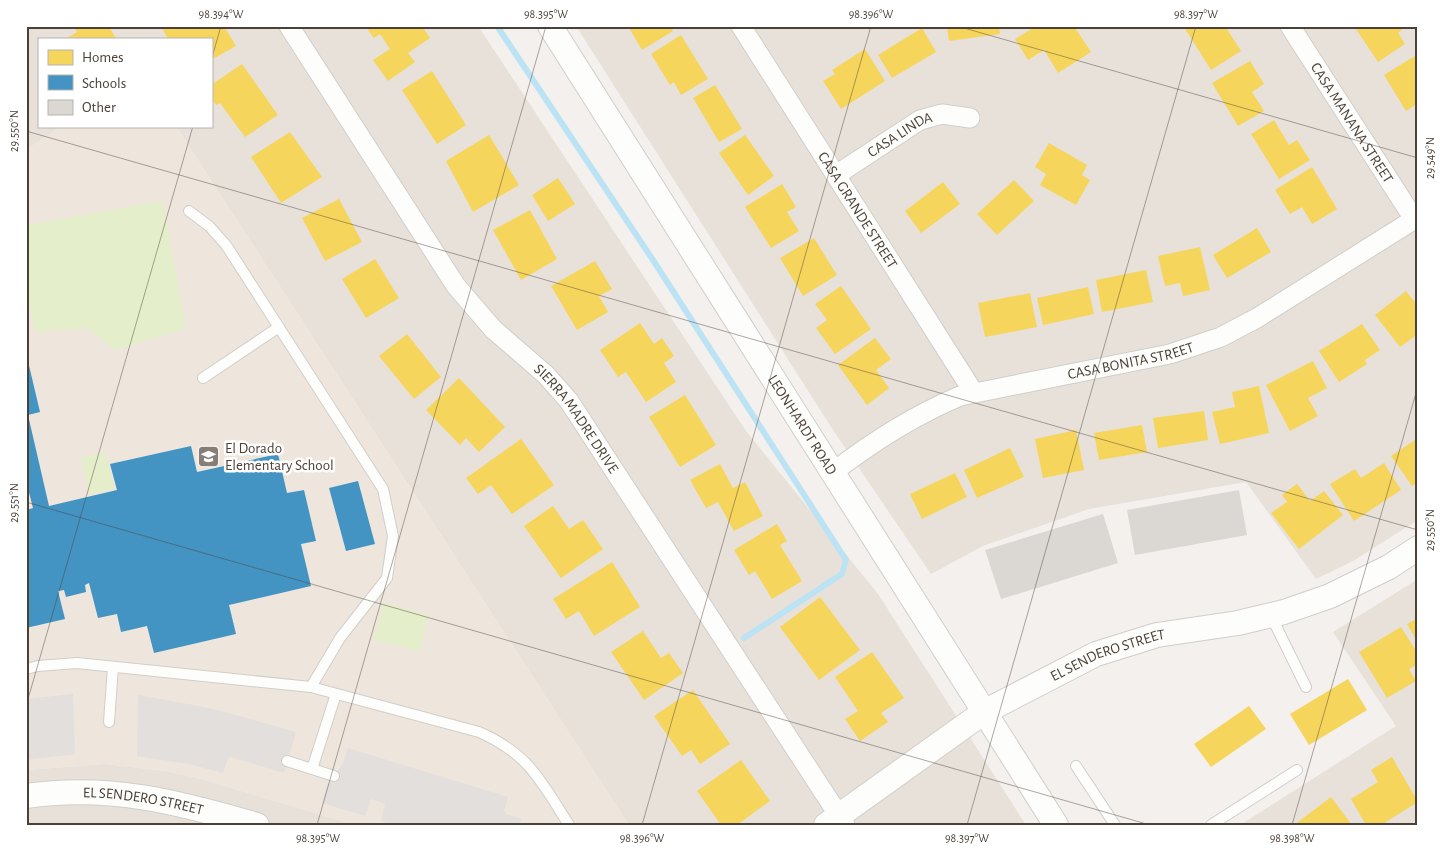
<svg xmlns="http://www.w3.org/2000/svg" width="1444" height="851" viewBox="0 0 1444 851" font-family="'Alegreya Sans',sans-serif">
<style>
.residential{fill:#e7e1da}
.education{fill:#eee6dc}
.green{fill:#e4eecb}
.parking{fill:#e2dfdc}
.homes{fill:#f6d55c}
.schools{fill:#4393c3}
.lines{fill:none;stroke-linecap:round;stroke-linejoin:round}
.stream{stroke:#bbe3f3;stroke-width:6}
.building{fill:#dbd7d3}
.service-casing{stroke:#d1ceca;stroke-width:12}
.minor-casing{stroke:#d1ceca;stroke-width:21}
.tertiary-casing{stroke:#d1ceca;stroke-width:26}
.service{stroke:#fdfdfc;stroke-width:10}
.minor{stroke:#fdfdfc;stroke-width:19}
.tertiary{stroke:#fdfdfc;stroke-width:24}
.ticks{fill:none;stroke:#4b4137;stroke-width:1;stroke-opacity:0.45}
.labels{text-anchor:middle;stroke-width:5;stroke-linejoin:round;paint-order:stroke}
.street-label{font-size:15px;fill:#4b4137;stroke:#fff}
.poi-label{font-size:15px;fill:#4b4137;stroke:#fff;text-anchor:start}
.neatline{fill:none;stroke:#4b4137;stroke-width:2}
.ticks-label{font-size:12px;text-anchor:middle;fill:#4b4137}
</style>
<rect width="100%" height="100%" fill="#f3f0ed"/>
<!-- residential -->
<g class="residential">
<polygon points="26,26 478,26 746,431 878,594 1026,825 629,825 176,126 211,126 211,39 39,39 39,126 62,126 26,150"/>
<polygon points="576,26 1418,26 1418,520 1353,561 1316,579 1246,482 1089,509 983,546 931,574 833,430"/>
<polygon points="1418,579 1418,825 1240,825 1396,726 1333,632"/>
<polygon points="105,764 166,771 198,778 355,825 26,825 26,770"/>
</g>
<!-- education -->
<polygon class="education" points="62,126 176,126 629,825 355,825 198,778 166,771 105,764 26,770 26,150"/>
<!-- green -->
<g class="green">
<polygon points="163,201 186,328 115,350 87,328 34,332 26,277 26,225"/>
<polygon points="106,452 114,489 89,494 81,458"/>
<polygon points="383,603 429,615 420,651 374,640"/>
</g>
<!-- parking -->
<g class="parking">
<polygon points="73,694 75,754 26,760 26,699"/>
<polygon points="138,695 210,708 296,732 284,773 231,757 228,759 223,773 189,764 137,756"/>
<polygon points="348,748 508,797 504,811 506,814 522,819 520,825 394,825 381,821 385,804 371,799 365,816 322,803 327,786 343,763"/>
</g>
<!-- homes -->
<g class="homes">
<polygon points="73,26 109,26 116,39 66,39 77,32"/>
<polygon points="165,26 224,26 236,46 211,60 211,39 168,39 162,28"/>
<polygon points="365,26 422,26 430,38 408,53 415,62 388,81 373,60 390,49 380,34 374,38"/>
<polygon points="628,26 670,26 673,31 642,50"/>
<polygon points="947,26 999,26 1000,34 949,41"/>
<polygon points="1036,26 1074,26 1091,52 1058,73 1044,50 1028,60 1015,39"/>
<polygon points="1217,26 1225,26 1241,51 1211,70 1184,27"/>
<polygon points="1354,26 1399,26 1402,30 1398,33 1405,44 1378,62"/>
<polygon points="922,28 936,52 892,78 878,55"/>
<polygon points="681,35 708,79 681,95 674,82 670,85 651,54"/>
<polygon points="865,49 885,81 841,109 823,81 835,74 832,70"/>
<polygon points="1418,54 1418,103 1406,111 1384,75"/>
<polygon points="1250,61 1264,84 1252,92 1264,111 1238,126 1212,83"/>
<polygon points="242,64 278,115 245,137 220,103 216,105 211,98 211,85"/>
<polygon points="432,71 466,125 437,144 402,90"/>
<polygon points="715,85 742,129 719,142 693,98"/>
<polygon points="1274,120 1289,145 1297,140 1310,160 1279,179 1251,134"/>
<polygon points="290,132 322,177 281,203 251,157"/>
<polygon points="489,135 519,185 473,212 446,161"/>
<polygon points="745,135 774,176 748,195 719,153"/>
<polygon points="1049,143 1087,165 1082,175 1090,180 1076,205 1040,185 1046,174 1035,167"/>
<polygon points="1312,167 1337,209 1312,224 1302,207 1290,214 1275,190"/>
<polygon points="558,178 575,204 548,221 532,195"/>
<polygon points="1014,180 1034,201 997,235 977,214"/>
<polygon points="943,182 960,204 921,233 905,211"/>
<polygon points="782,184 796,207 787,212 799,231 771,248 745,207"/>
<polygon points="339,199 362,242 325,261 302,218"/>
<polygon points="530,210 557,259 521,280 493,230"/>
<polygon points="1257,228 1271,252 1227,278 1213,255"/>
<polygon points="814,238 837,275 803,296 780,258"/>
<polygon points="1200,247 1210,290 1183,296 1180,283 1165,286 1158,256"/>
<polygon points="375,259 399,298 366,318 342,279"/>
<polygon points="595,261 612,289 599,296 608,312 577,330 551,286"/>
<polygon points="1146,270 1153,302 1102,312 1096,280"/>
<polygon points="841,286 871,329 835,354 816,328 827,320 815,304"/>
<polygon points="1088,287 1094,314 1043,325 1037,298"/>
<polygon points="1406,291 1418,306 1418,334 1400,347 1375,315"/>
<polygon points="1030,293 1037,327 985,337 978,303"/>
<polygon points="640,323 654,344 662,338 674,356 664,363 676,382 646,402 626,372 618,377 600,350"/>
<polygon points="1362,324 1380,350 1365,360 1367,364 1339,382 1319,351"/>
<polygon points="407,334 441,377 414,399 379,356"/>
<polygon points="875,338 891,359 876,370 889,388 867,405 838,365"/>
<polygon points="1313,361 1327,388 1308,398 1318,416 1290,431 1266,385"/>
<polygon points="459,378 505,427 479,452 466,438 460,445 426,410"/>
<polygon points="1259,386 1269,433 1220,444 1212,412 1235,407 1232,392"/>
<polygon points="685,395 716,445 680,467 649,417"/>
<polygon points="1204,411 1208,440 1158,448 1153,418"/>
<polygon points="1142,425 1147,452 1099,460 1094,433"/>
<polygon points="1076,430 1084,470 1043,478 1035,439"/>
<polygon points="1418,438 1418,482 1412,486 1391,456"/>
<polygon points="521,439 554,485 512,514 491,485 478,494 466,478"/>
<polygon points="1010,448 1024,477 977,498 964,470"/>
<polygon points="1384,463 1401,490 1354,521 1330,484 1355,469 1361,478"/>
<polygon points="720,464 733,488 745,482 763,516 734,531 718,502 706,508 690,480"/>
<polygon points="955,473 967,497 922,519 910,494"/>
<polygon points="1297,484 1310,501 1324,491 1343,515 1299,549 1271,513 1287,502 1282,495"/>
<polygon points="553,506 569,529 583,520 603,549 561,578 524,526"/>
<polygon points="777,524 787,541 780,545 802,581 772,599 755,571 749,575 734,550"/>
<polygon points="612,562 640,607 594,636 579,611 566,619 553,599"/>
<polygon points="820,597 860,650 819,680 780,627"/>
<polygon points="1418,618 1418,643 1407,624"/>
<polygon points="1401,627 1418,654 1418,664 1409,669 1416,681 1387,698 1359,652"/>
<polygon points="643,631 661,658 669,653 683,673 644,700 611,652"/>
<polygon points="872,652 904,698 881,713 888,722 860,741 845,719 858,711 835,677"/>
<polygon points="1348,679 1367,710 1309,745 1290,714"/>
<polygon points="693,690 730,744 700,764 691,750 682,756 654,716"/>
<polygon points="1249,706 1266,729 1211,767 1194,744"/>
<polygon points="1392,757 1418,802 1381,825 1366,825 1351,799 1378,782 1371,770"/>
<polygon points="741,760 770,801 737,825 721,825 697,791"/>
<polygon points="1331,797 1352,825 1294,825"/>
</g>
<!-- schools -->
<g class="schools">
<polygon points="27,357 40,412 28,415 49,506 117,490 110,464 191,446 197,472 278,454 287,493 304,490 316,541 301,544 311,586 229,605 236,634 154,653 147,626 121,632 117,614 98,618 89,583 85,585 86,592 66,597 64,590 58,591 65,619 26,628 26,510 33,508 26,481"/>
<polygon points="358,481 375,544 346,551 329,488"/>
</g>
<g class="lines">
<!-- stream -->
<polyline class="stream" points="497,26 653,260 846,560 842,574 744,638"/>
</g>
<!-- building -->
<g class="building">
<polygon points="1239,490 1247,535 1135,555 1127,510"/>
<polygon points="1103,514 1118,563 1001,599 985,550"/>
</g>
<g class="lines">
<defs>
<g id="service">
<polyline points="189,211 209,226 226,245 383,489 393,536 387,578 340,638 311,687"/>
<polyline points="203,378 279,327"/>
<polyline points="1271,616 1306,687"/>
<path d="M 26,669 L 38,666 L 77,663 L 311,687 L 479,732 C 529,754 541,781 569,825"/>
<polyline points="109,722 113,667"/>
<polyline points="287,761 334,776"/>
<polyline points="1076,766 1115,825"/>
<polyline points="312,769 336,694"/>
<polyline points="1211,825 1297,770"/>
</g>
<g id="minor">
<path id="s1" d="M 289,26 L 456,286 L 493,329 L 546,375 L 569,401 L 845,825"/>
<path id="s2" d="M 741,26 L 974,393"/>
<path id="s3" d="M 1290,26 L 1414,219"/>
<path id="s4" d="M 836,175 L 920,120 L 942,114 L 970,118"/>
<path id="s5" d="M 832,473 C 872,442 913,416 960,396 L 1170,354 L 1221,337 L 1257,318 L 1418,217"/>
</g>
<g id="tertiary">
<path id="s6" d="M 550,26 L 1056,825"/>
<path id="s7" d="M 26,796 C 109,784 178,802 257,825"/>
<path id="s8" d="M 826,825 L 984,712 L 1096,654 L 1157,635 L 1238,623 L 1284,612 L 1330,596 L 1389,567 L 1418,548"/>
</g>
</defs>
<!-- service casing -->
<use href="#service" class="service-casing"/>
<!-- minor casing -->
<use href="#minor" class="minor-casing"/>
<!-- tertiary casing -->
<use href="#tertiary" class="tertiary-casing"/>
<!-- service -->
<use href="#service" class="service"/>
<!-- minor -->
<use href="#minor" class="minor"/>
<!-- tertiary -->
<use href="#tertiary" class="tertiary"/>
</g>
<!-- ticks -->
<path class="ticks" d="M 957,26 L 1418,158M 211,61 L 221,26M 26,131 L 1418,530M 26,502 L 1150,825M 26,706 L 193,126M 317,825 L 546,26M 642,825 L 871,26M 967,825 L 1196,26M 1292,825 L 1418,386"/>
<!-- icons -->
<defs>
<symbol id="school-square" viewBox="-11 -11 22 22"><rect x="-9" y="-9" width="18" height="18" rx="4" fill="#867e77" stroke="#fff"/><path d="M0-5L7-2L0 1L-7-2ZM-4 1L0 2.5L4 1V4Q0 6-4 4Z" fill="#fff"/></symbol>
</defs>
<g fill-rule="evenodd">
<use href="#school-square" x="196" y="444" width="25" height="25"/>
</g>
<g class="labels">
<!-- street labels -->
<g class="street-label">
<text dy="5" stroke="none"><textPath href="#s3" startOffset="115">CASA MANANA STREET</textPath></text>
<text dy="5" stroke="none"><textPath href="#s4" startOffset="76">CASA LINDA</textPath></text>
<text dy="5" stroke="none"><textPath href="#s2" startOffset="218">CASA GRANDE STREET</textPath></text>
<text dy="5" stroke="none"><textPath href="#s5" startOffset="324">CASA BONITA STREET</textPath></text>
<text dy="5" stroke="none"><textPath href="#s1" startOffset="489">SIERRA MADRE DRIVE</textPath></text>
<text dy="5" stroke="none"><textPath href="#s6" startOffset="472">LEONHARDT ROAD</textPath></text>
<text dy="5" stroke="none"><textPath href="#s8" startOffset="331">EL SENDERO STREET</textPath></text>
<text dy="5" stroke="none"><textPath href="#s7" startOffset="118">EL SENDERO STREET</textPath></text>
</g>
<!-- poi labels -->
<g class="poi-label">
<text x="225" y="453">El Dorado<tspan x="225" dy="17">Elementary School</tspan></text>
</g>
</g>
<!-- border -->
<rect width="1444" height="851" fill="none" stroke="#ffffff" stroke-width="55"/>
<!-- legend -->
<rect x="38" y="38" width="175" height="90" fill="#ffffff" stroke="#b7b3af"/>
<rect x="48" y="50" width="25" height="15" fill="#f6d55c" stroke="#b7b3af"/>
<text x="82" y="62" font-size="15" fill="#4b4137">Homes</text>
<rect x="48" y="75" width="25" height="15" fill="#4393c3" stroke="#b7b3af"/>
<text x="82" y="88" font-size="15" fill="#4b4137">Schools</text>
<rect x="48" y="100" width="25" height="15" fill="#dbd7d3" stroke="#b7b3af"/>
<text x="82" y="112" font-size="15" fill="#4b4137">Other</text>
<rect x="28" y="28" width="1388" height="796" class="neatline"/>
<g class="ticks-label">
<text x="221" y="18">98.394°W</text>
<text x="546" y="18">98.395°W</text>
<text x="871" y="18">98.396°W</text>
<text x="1196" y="18">98.397°W</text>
<text transform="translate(14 131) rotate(-90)" y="4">29.550°N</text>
<text transform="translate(1430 158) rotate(-90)" y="4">29.549°N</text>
<text transform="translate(14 503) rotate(-90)" y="4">29.551°N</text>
<text transform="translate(1430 530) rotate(-90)" y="4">29.550°N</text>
<text x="318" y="842">98.395°W</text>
<text x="642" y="842">98.396°W</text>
<text x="967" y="842">98.397°W</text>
<text x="1292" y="842">98.398°W</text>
</g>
</svg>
